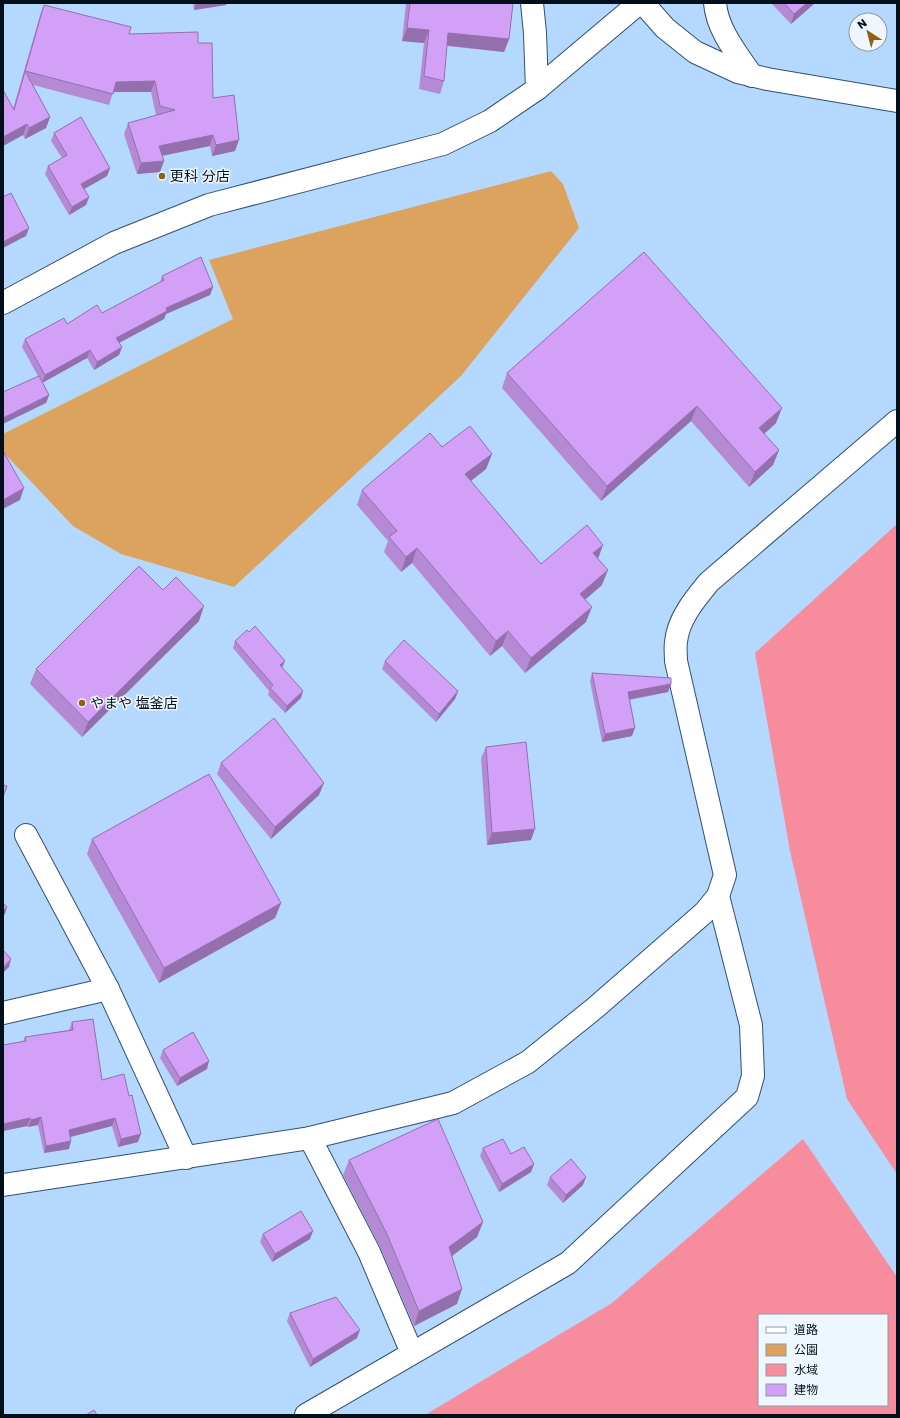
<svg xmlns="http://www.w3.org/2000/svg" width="900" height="1418" viewBox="0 0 900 1418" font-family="Poppins,'Noto Sans JP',sans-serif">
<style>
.green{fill:#dca35f}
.water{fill:#f78c9d;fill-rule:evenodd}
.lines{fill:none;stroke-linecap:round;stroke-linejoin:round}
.street-casing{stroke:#315070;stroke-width:24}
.secondary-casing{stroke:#315070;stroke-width:24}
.street{stroke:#fff;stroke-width:22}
.secondary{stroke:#fff;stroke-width:22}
.wall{fill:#b58ad4}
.shaded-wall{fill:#9370ad}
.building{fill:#d2a0f7;stroke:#9370ad}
.poi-dot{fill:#925e11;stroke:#eff7fe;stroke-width:1.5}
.labels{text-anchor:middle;stroke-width:3;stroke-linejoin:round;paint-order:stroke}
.poi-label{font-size:14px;fill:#040f1c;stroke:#eff7fe;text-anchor:start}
</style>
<rect width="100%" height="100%" fill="#b5d9fe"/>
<!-- green -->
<polygon class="green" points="551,171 563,184 579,228 461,376 234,587 121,554 73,526 3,452 3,434 233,319 209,260"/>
<!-- water -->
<g class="water">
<polygon points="897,524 897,1174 847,1099 790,851 755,653"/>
<path d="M 803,1139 L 897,1277 L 897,1415 L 425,1415 L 612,1303 ZM 759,1315 L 887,1315 L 887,1405 L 759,1405 Z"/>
</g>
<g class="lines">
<defs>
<g id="street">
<polyline points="532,3 535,33 537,89"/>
<polyline points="26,835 108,989 186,1158"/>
<polyline points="3,1013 108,989"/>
<polyline points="310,1138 369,1252 412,1353"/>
</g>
<g id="secondary">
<polyline points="643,3 665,28 695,52 738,72 767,79 897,101"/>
<path d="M 715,3 C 717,30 738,55 752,76"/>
<polyline points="3,303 114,243 209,205 443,144 490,121 537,89 639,3"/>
<path d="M 3,1185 L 310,1138 L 453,1103 L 528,1062 L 595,1008 L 705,912 L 718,896 L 725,875 L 676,661 C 676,655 675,648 676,642 C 678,619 695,599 709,582 L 897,421"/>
<polyline points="306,1415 568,1263 747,1097 753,1076 751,1025 718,896"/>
</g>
</defs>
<!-- street casing -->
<use href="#street" class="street-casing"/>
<!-- secondary casing -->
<use href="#secondary" class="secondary-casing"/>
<!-- street -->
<use href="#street" class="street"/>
<!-- secondary -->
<use href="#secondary" class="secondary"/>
</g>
<!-- wall -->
<g class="wall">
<polygon points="193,3 227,3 226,5 194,10"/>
<polygon points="406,3 513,3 509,39 504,52 447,46 444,81 440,94 419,89 424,43 402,41"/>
<polygon points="771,3 815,3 791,24"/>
<polygon points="44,5 129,34 198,43 213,98 235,151 212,156 210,146 162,156 160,172 137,174 124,134 128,123 156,115 151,92 113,92 109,105 33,85 50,117 46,128 25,139 23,135 3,146 3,90 13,109 40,15"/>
<polygon points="54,133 110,168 107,176 84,189 89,197 86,205 69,215 45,174 48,166 62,158 51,141"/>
<polygon points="644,252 776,423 764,434 779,450 773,465 749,487 691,421 601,501 502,388 507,373"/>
<polygon points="162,276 213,287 210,295 166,314 164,319 119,343 122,347 119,355 94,370 87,358 42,383 49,395 46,403 38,376 22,347 25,339 67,324 102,313 160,282"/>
<polygon points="442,447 492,454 486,469 471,481 541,564 598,558 602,585 585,600 586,622 525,673 502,646 490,656 412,563 401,572 384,552 388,541 357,505 362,490"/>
<polygon points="163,590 199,621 82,737 30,684 36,669"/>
<polygon points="235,641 285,661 282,668 301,698 285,713 268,695 269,691 233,648"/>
<polygon points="385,661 458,691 455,699 436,722 382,669"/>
<polygon points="592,673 671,684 668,692 630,700 632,736 602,742 590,681"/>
<polygon points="486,747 531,840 487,845 481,758"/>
<polygon points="221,763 319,795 271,839 217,774"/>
<polygon points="92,839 281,903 275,918 159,983 87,854"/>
<polygon points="72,1022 102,1080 138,1142 118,1147 112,1126 70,1137 69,1149 44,1153 38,1125 28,1127 27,1126 3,1131 3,1045 23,1041 25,1037 69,1030"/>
<polygon points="163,1050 207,1069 177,1086 160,1058"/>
<polygon points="483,1148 511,1154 534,1164 531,1172 499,1192 480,1156"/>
<polygon points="349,1160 483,1222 477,1237 452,1256 457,1304 414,1326 380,1247 343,1175"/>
<polygon points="550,1177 583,1185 563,1203 547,1185"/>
<polygon points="263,1234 310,1239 272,1262 260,1242"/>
<polygon points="290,1313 357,1338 310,1367 287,1321"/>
</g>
<!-- shaded-wall -->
<g class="shaded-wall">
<polygon points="196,3 227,3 226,5 194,10"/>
<polygon points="807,3 815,3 791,24 794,14"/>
<polygon points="407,28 429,30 424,43 402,41"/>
<polygon points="448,33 509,39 504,52 443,45"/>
<polygon points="155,81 151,92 112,92 116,82"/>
<polygon points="50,117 46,128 25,139 29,128"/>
<polygon points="27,124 23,135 3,146 3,137"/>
<polygon points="213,135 210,146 155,157 159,146"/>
<polygon points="239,140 235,151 212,156 216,145"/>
<polygon points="164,161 160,172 137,174 141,163"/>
<polygon points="110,168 107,176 79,192 81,184"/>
<polygon points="89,197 86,205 69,215 72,207"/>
<polygon points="29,228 26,236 3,248 3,242"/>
<polygon points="213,287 210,295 166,314 164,319 113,346 116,338 166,308"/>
<polygon points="122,347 119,355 94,370 97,362"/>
<polygon points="90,350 87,358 42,383 45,375"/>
<polygon points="49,395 46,403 3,424 3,418"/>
<polygon points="697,406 691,421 601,501 607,486"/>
<polygon points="782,408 776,423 754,443 759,428"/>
<polygon points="779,450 773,465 749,487 755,472"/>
<polygon points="492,454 486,469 460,489 465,474"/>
<polygon points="24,488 20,500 3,509 3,500"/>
<polygon points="603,545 598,559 593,553"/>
<polygon points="417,548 412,563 401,572 406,557"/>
<polygon points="608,570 602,585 575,608 580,594"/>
<polygon points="204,606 199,621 82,737 88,722"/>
<polygon points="592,607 586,622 525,673 531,658"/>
<polygon points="508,631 502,646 490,656 496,641"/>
<polygon points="285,661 282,667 277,672 280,665"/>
<polygon points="671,684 668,692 625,700 628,692"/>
<polygon points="303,691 301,698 285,713 287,706"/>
<polygon points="458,691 455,699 436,722 439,714"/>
<polygon points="635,728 632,736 602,742 605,734"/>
<polygon points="324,783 319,795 271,839 275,827"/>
<polygon points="535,829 531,840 487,845 492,833"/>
<polygon points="281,903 275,918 159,983 164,968"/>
<polygon points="7,907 5,914 3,916 3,911"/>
<polygon points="11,959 9,967 3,973 3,968"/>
<polygon points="209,1061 207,1069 177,1086 180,1078"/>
<polygon points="41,1117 38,1125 28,1127 31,1120"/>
<polygon points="30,1118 27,1126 3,1131 3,1124"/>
<polygon points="115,1118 112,1126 66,1138 69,1130"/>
<polygon points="141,1134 138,1142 118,1147 121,1139"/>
<polygon points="71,1141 69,1149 44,1153 46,1146"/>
<polygon points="534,1164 531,1172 499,1192 502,1184"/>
<polygon points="586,1177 583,1185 563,1203 566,1195"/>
<polygon points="483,1222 477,1237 444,1262 449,1247"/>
<polygon points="313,1231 310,1239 272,1262 275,1254"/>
<polygon points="462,1289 457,1304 414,1326 419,1311"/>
<polygon points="360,1330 357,1338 310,1367 313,1359"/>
</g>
<!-- building -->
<g class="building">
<polygon points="410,3 513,3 509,39 448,33 444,81 424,76 429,30 407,28"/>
<polygon points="784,3 807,3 794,14"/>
<polygon points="44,5 131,27 129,34 198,32 198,43 212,43 213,98 234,95 239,140 216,145 213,135 159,146 164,161 141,163 128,123 175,110 160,106 155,81 116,82 113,94 25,71 50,117 29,128 27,124 3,137 3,90 14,110"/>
<polygon points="81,117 110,168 81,184 89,197 72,207 48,166 67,155 54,133"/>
<polygon points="11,193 29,228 3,242 3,197"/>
<polygon points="644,252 782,408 759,428 779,450 755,472 697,406 607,486 507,373"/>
<polygon points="201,257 213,287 166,308 167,311 116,338 122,347 97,362 90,350 45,375 25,339 64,318 67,324 97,305 102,313 164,280 162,276"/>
<polygon points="39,376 49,395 3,418 3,392"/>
<polygon points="470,426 492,454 465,474 541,564 587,525 603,545 593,553 608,570 580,594 592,607 531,658 508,631 496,641 417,548 406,557 389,537 397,531 362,490 430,433 442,447"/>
<polygon points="3,451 24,488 3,500"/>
<polygon points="139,566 163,590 176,577 204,606 88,722 36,669"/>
<polygon points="255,626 285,661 280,665 303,691 287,706 270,688 273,685 235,641 247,630 249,632"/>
<polygon points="404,640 458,691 439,714 385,661"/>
<polygon points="592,673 671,678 671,684 628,692 635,728 605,734"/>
<polygon points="274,718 324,783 275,827 221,763"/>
<polygon points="526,742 535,829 492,833 486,747"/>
<polygon points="209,774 281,903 164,968 92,839"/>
<polygon points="3,785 7,786 3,797"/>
<polygon points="3,903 7,907 3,911"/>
<polygon points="3,950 11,959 3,968"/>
<polygon points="93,1019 102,1080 124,1074 129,1096 132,1095 141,1134 121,1139 115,1118 69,1130 71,1141 46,1146 41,1117 31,1120 30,1118 3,1124 3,1045 26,1041 25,1037 73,1030 72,1022"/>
<polygon points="193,1032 209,1061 180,1078 163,1050"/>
<polygon points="438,1119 483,1222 449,1247 462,1289 419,1311 386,1232 349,1160"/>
<polygon points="503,1139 511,1154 524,1147 534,1164 502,1184 483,1148"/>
<polygon points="571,1159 586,1177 566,1195 550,1177"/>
<polygon points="301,1211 313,1231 275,1254 263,1234"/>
<polygon points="336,1297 360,1330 313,1359 290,1313"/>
<polygon points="94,1410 97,1415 86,1415"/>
</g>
<!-- markers -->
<g class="poi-dot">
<circle cx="162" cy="176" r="4"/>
<circle cx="82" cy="703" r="4"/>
</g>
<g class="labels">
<!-- poi labels -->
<g class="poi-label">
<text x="170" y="181">更科 分店</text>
<text x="90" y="708">やまや 塩釜店</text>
</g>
</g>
<!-- border -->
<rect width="900" height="1418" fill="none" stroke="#040f1c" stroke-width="8"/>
<!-- legend -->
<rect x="758" y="1314" width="130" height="92" fill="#eff7fe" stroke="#919aa4"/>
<rect x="766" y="1327" width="20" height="6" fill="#ffffff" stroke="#919aa4"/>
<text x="794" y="1334" font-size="12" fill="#040f1c">道路</text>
<rect x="766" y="1344" width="20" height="12" fill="#dca35f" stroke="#919aa4"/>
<text x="794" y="1354" font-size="12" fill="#040f1c">公園</text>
<rect x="766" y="1364" width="20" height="12" fill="#f78c9d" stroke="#919aa4"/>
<text x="794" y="1374" font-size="12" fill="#040f1c">水域</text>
<rect x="766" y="1384" width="20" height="12" fill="#d2a0f7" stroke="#919aa4"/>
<text x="794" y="1394" font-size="12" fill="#040f1c">建物</text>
<!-- north arrow -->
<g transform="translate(868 32) rotate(324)"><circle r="19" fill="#eff7fe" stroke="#919aa4"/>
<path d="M0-3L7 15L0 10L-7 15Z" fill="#925e11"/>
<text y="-6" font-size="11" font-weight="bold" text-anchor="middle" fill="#040f1c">N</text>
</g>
</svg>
